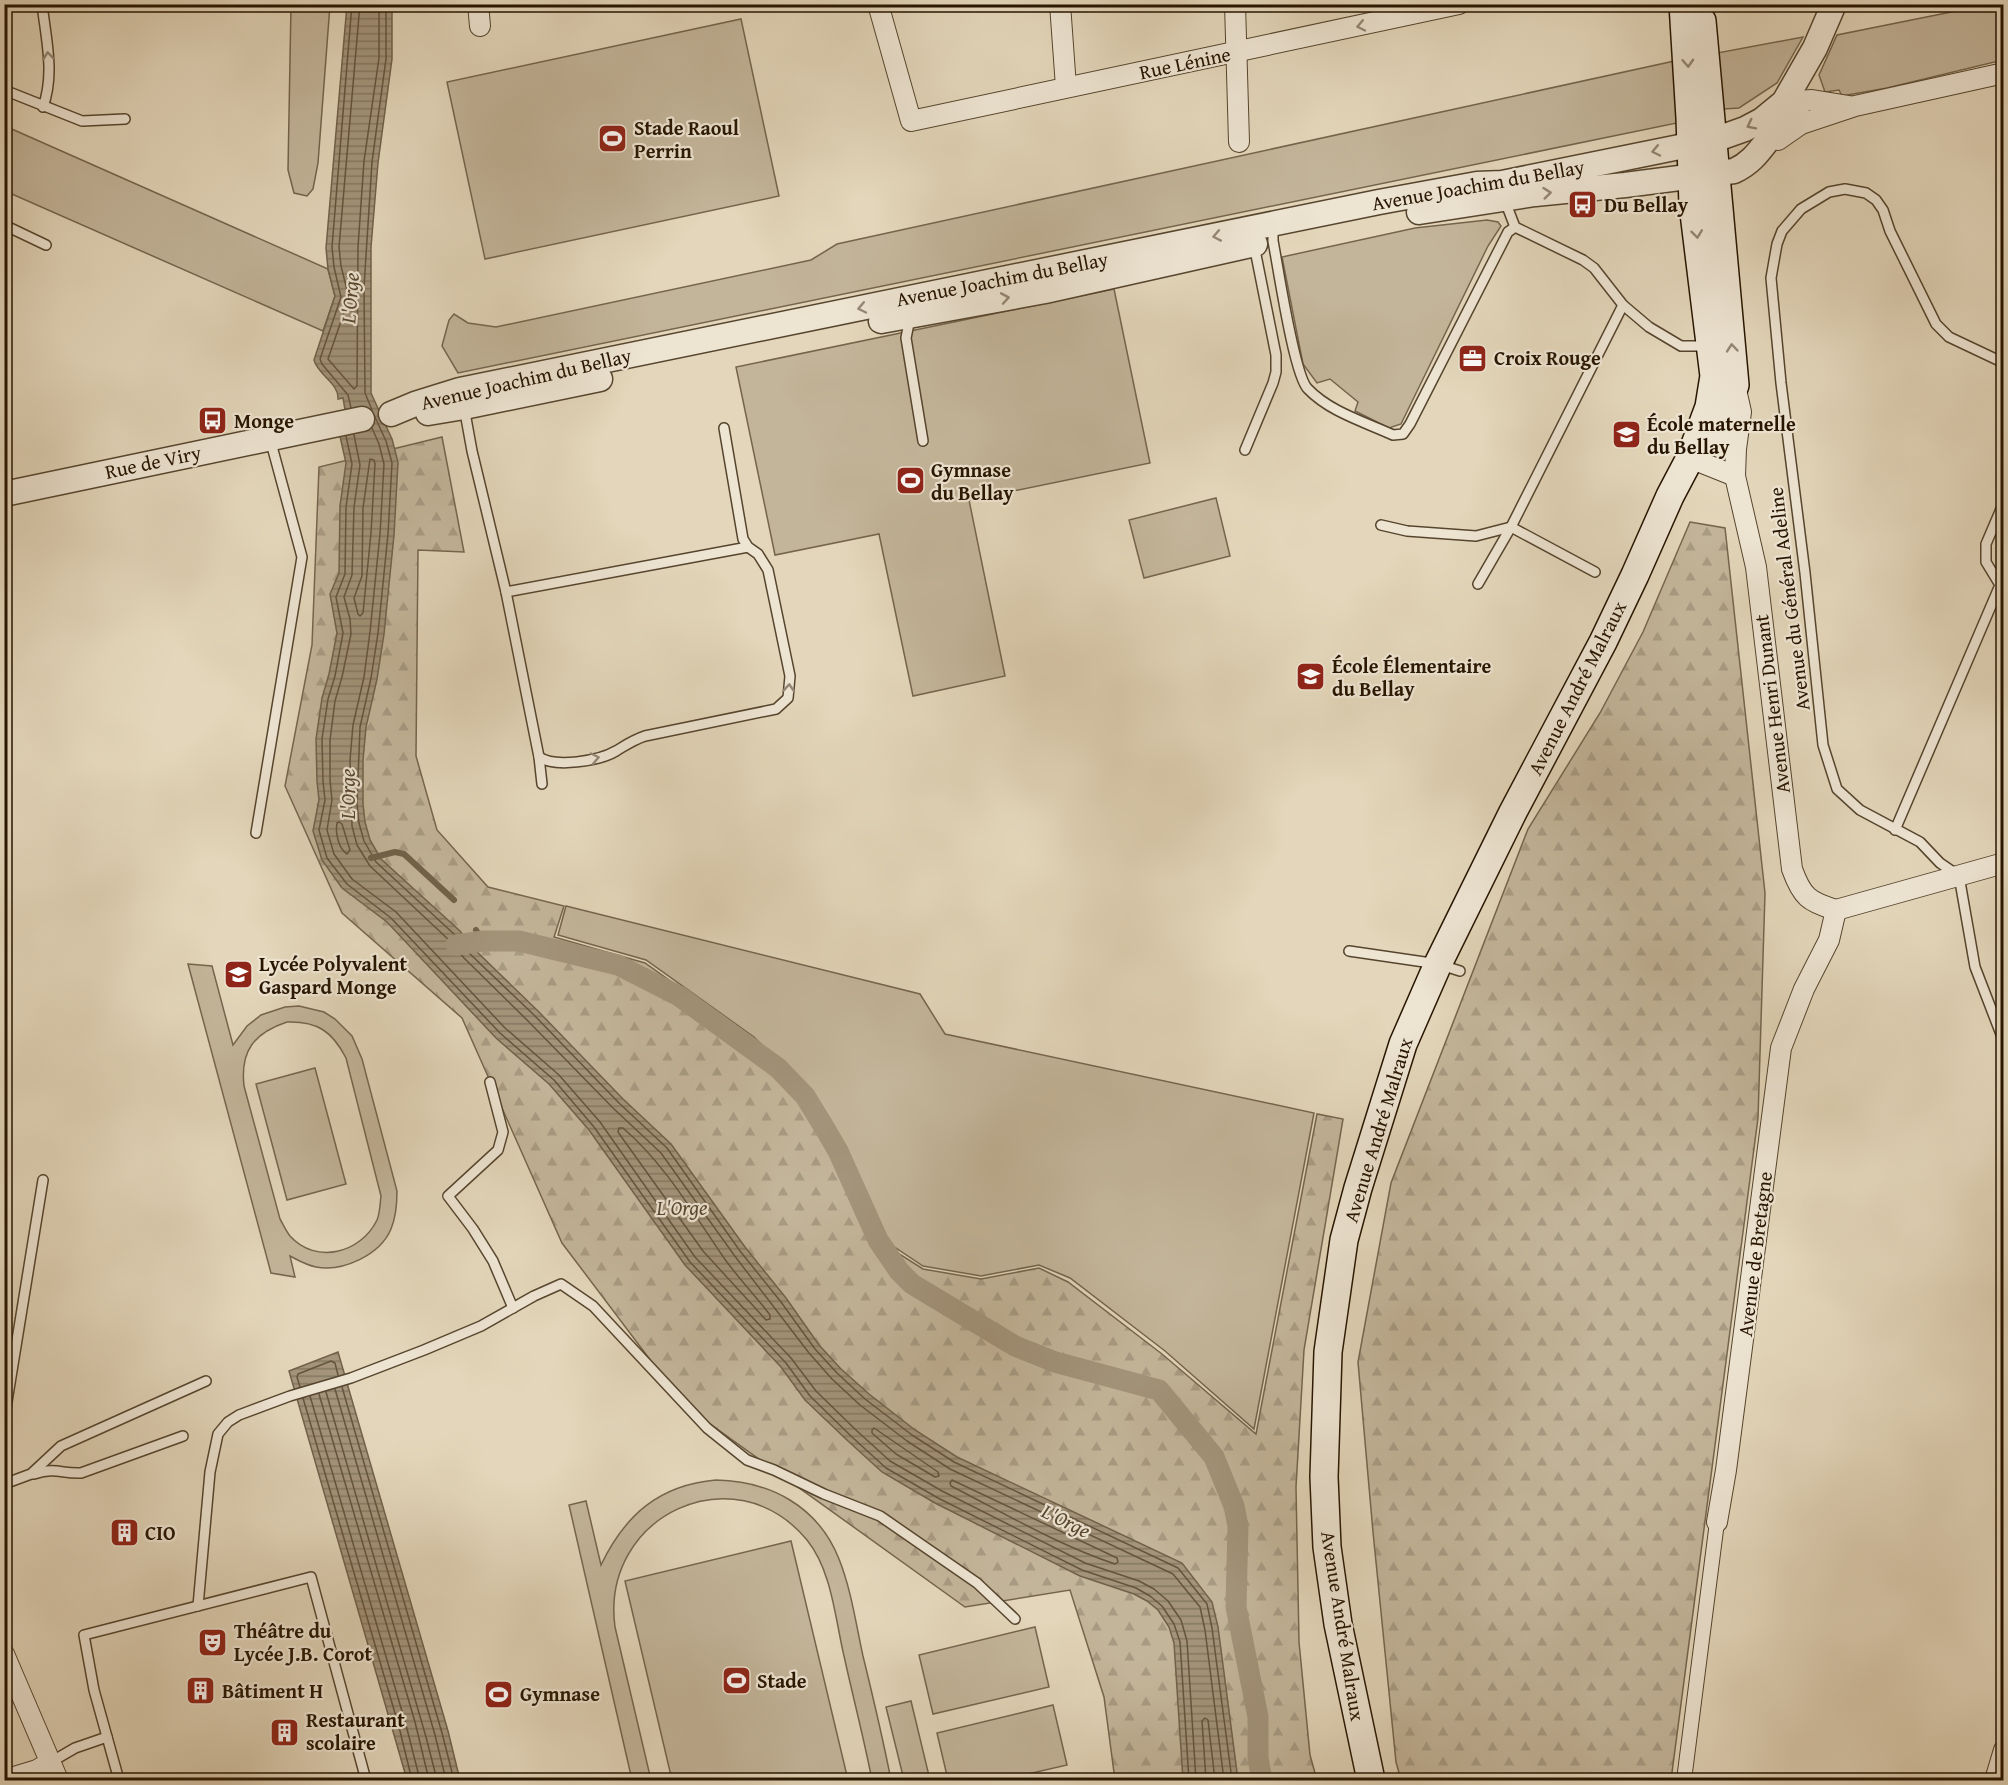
<svg xmlns="http://www.w3.org/2000/svg" width="2008" height="1785" viewBox="0 0 2008 1785" font-family="'Gentium Book Plus',serif">
<style>
.green{fill:#c3b59a;stroke:#75654d;stroke-width:1.5;fill-rule:evenodd}
.forest{fill:url(#forest-firs);stroke:#75654d;stroke-width:1.5}
.water{fill:url(#water-rules);stroke:#71614a;stroke-width:1.5}
.lines{fill:none;stroke-linecap:round;stroke-linejoin:round}
.shore{stroke:#65543e;stroke-width:1.5}
.stream{stroke:#71614a;stroke-width:6}
.canal{stroke:#a3947b;stroke-width:21}
.service-casing{stroke:#56452e;stroke-width:12}
.pedestrian-casing{stroke:#56452e;stroke-width:16}
.minor-casing{stroke:#56452e;stroke-width:22}
.tertiary-casing{stroke:#56452e;stroke-width:27}
.secondary-casing{stroke:#271500;stroke-width:30}
.service{stroke:#ede4d2;stroke-width:9}
.pedestrian{stroke:#ede4d2;stroke-width:14}
.minor{stroke:#ede4d2;stroke-width:20}
.tertiary{stroke:#ede4d2;stroke-width:24}
.secondary{stroke:#ede4d2;stroke-width:27}
.oneway{stroke:#948774}
.labels{text-anchor:middle;stroke-width:4.5;stroke-linejoin:round;paint-order:stroke}
.street-label{font-size:20px;fill:#271500;stroke:#ede4d2}
.poi-label{font-size:20px;font-weight:bold;fill:#271500;stroke:#ede4d2;text-anchor:start}
.water-label{font-size:21px;font-style:italic;fill:#594831;stroke:#ede4d2}
</style>
<defs>
<pattern id="forest-firs" width="22" height="20" patternUnits="userSpaceOnUse" patternTransform="scale(1.5)"><rect width="22" height="20" fill="#c3b59a"/><path d="M5 1l3.5 6h-7zM16 11l3.5 6h-7z" fill="#a89b83"/></pattern>
<pattern id="water-rules" width="6" height="5" patternUnits="userSpaceOnUse" patternTransform="scale(1.5)"><rect width="6" height="5" fill="#a3947b"/><path d="M0 2.5h6" fill="none" stroke="#857862"/></pattern>
</defs>
<rect width="100%" height="100%" fill="#e3d6ba"/>
<filter id="stains"><feTurbulence type="fractalNoise" baseFrequency=".00333" numOctaves="4"/><feColorMatrix values="0 0 0 0 .2 0 0 0 0 .09 0 0 0 0 .02 0 0 0 .5 -.17"/></filter>
<radialGradient id="worn" r=".72"><stop offset=".6" stop-color="#630" stop-opacity="0"/><stop offset="1" stop-color="#630" stop-opacity=".3"/></radialGradient>
<!-- green -->
<g class="green">
<polygon points="291,5 330,5 318,163 313,189 307,196 294,193 288,170"/>
<polygon points="1986,5 2003,5 2003,60 1887,88 1842,96 1839,90 1825,92 1819,75 1837,35"/>
<polygon points="741,19 779,196 485,259 447,82"/>
<polygon points="1803,37 1777,83 1739,108 1724,109 1717,53"/>
<polygon points="1679,60 1677,123 458,373 442,346 449,320 454,314 468,323 496,327 811,260 837,244"/>
<polygon points="5,126 328,269 335,296 323,331 5,191"/>
<polygon points="1487,220 1498,222 1501,226 1488,246 1401,424 1389,428 1355,411 1358,402 1330,379 1317,383 1303,364 1282,257 1415,228"/>
<polygon points="1114,289 1150,463 969,500 1005,676 913,696 879,534 775,555 736,367"/>
<polygon points="1216,498 1230,556 1144,578 1129,520"/>
<polygon points="566,906 920,994 945,1034 1314,1113 1254,1429 1165,1351 1070,1278 1039,1265 981,1276 923,1266 884,1240 864,1201 856,1172 841,1141 809,1094 754,1037 646,960 558,935"/>
<path d="M 188,964 L 212,966 L 233,1045 L 247,1026 L 261,1015 L 285,1007 L 299,1006 L 324,1012 L 335,1019 L 352,1036 L 362,1059 L 397,1191 C 397,1204 396,1217 391,1229 C 380,1255 343,1272 316,1267 C 306,1265 298,1260 290,1256 L 295,1277 L 271,1273 ZM 287,1022 C 317,1021 332,1031 346,1058 L 381,1196 C 380,1204 380,1213 377,1220 C 361,1253 316,1265 290,1236 C 286,1231 283,1224 280,1219 L 244,1086 C 240,1051 254,1033 287,1022 Z"/>
<polygon points="315,1068 346,1184 287,1200 256,1084"/>
<path d="M 716,1480 C 770,1481 818,1506 839,1559 C 851,1589 856,1624 863,1656 C 873,1697 883,1739 891,1780 L 872,1780 C 864,1739 853,1697 844,1656 C 835,1618 832,1571 807,1540 C 734,1452 600,1516 615,1627 L 651,1780 L 632,1780 L 569,1505 L 586,1501 L 601,1565 C 625,1515 659,1485 716,1480 Z"/>
<polygon points="791,1541 848,1780 672,1780 625,1581"/>
<polygon points="1035,1627 1049,1687 933,1714 919,1655"/>
<polygon points="911,1701 930,1780 904,1780 886,1707"/>
<polygon points="1053,1705 1067,1765 1002,1780 948,1780 937,1733"/>
</g>
<!-- forest -->
<g class="forest">
<polygon points="442,437 464,552 418,550 416,756 437,830 488,887 564,906 554,937 645,963 752,1039 806,1096 838,1142 854,1173 862,1203 882,1243 923,1269 981,1279 1039,1268 1068,1282 1162,1354 1256,1434 1317,1114 1343,1119 1304,1350 1296,1487 1299,1642 1310,1755 1317,1780 1115,1780 1104,1697 1070,1590 965,1607 685,1406 562,1243 462,1018 342,913 285,786 312,645 319,467"/>
<polygon points="1690,522 1725,528 1765,893 1758,1118 1671,1780 1401,1780 1396,1762 1373,1532 1358,1362 1391,1183 1528,829 1600,713 1643,632"/>
</g>
<!-- water -->
<g class="water">
<path d="M 347,5 L 392,5 L 392,59 L 378,163 L 371,247 L 371,393 L 392,439 L 398,462 L 394,535 L 384,634 L 377,679 L 366,727 L 363,760 L 363,804 L 365,822 L 370,840 L 381,859 L 460,931 L 474,949 L 538,1011 L 623,1099 L 671,1144 L 745,1247 L 786,1298 L 819,1345 L 841,1369 L 869,1394 L 915,1430 L 957,1457 L 1182,1563 L 1212,1602 L 1218,1627 L 1238,1780 L 1183,1780 L 1174,1643 L 1169,1627 L 1158,1610 L 1147,1601 L 1134,1594 L 1080,1576 L 935,1503 L 882,1472 L 848,1441 L 805,1400 L 781,1367 L 685,1265 L 589,1130 L 549,1084 L 496,1038 L 387,922 L 342,888 L 322,860 L 313,831 L 319,800 L 317,781 L 316,739 L 322,698 L 329,674 L 337,633 L 330,594 L 339,573 L 340,506 L 346,463 L 337,423 L 347,421 L 343,398 L 338,399 C 339,383 318,375 314,360 L 335,296 L 328,269 L 326,248 Z"/>
<polygon points="338,1352 448,1731 460,1780 407,1780 289,1371"/>
</g>
<g class="lines">
<!-- shore -->
<g class="shore">
<polyline points="360,4 339,247 341,266 349,298 328,359 354,389 357,386 358,247 364,161 379,58 379,4"/>
<polyline points="351,408 348,395 322,364 320,359 341,297 334,267 332,247 352,4"/>
<polyline points="372,410 365,393 364,287 372,162 386,59 386,4"/>
<polyline points="375,417 386,441 392,463 388,534 378,633 371,678 360,727 357,804 359,823 364,841 376,862 455,935 469,953 534,1015 619,1103 667,1148 740,1251 781,1302 815,1349 837,1373 865,1399 912,1435 954,1462 1178,1568 1207,1604 1212,1628 1232,1780"/>
<polyline points="372,428 379,444 384,464 380,534 370,632 364,677 353,725 350,760 352,826 357,845 370,866 450,941 464,958 528,1021 613,1108 661,1153 734,1255 809,1353 832,1379 860,1405 907,1441 950,1469 1173,1574 1200,1607 1205,1630 1224,1780"/>
<polyline points="354,435 360,465 354,507 352,575 344,597 350,619 351,634 342,677 335,701 330,740 330,780 332,800 327,830 334,854 352,879 396,912 505,1028 559,1075 600,1122 695,1257 791,1358 816,1391 857,1431 890,1461 942,1491 1085,1563 1139,1581 1154,1589 1168,1601 1181,1620 1187,1641 1196,1780"/>
<polyline points="346,436 352,464 346,507 345,574 336,597 343,633 335,676 328,699 322,739 323,781 325,800 319,830 327,858 347,884 391,918 500,1033 554,1080 594,1127 690,1262 786,1363 810,1396 852,1437 886,1468 938,1498 1082,1570 1136,1588 1150,1596 1162,1606 1174,1624 1180,1642 1189,1780"/>
<polygon points="370,459 374,460 375,464 371,533 363,613 360,616 358,614 354,598 362,576 363,508"/>
<path d="M 339,822 L 342,824 L 350,850 L 347,854 C 339,849 335,834 337,823 Z"/>
<path d="M 619,1128 L 623,1128 C 665,1164 693,1213 724,1258 C 738,1278 756,1296 770,1315 L 770,1319 L 766,1320 L 757,1310 L 703,1251 L 618,1132 Z"/>
<polyline points="300,1387 297,1377 298,1374 331,1361 335,1363 338,1375"/>
<polyline points="342,1387 442,1733 454,1780"/>
<polyline points="335,1389 435,1735 446,1780"/>
<polyline points="326,1392 426,1737 437,1780"/>
<polyline points="319,1394 415,1722 429,1780"/>
<polyline points="310,1396 406,1725 420,1780"/>
<polyline points="303,1398 399,1727 412,1780"/>
<polygon points="874,1428 938,1472 939,1476 935,1477 896,1454 872,1433 872,1430"/>
<path d="M 952,1480 L 1117,1558 L 1118,1562 L 1115,1564 C 1058,1545 1004,1513 951,1486 L 950,1483 Z"/>
<polyline points="1206,1780 1202,1721 1205,1718 1208,1720 1215,1780"/>
</g>
<!-- stream -->
<g class="stream">
<polyline points="371,858 395,852 404,854 454,900"/>
<polyline points="476,930 483,941"/>
</g>
<!-- canal -->
<polyline class="canal" points="456,945 483,941 519,941 618,965 679,996 778,1068 805,1096 824,1127 838,1151 878,1240 899,1271 912,1284 1015,1346 1055,1362 1159,1390 1214,1457 1234,1506 1238,1526 1236,1607 1258,1717 1258,1758 1262,1780"/>
<defs>
<g id="service">
<path d="M 42,4 C 46,39 55,74 43,107"/>
<polyline points="4,90 82,121 125,119"/>
<polyline points="1505,201 1515,227 1583,260 1594,268 1623,305 1649,327 1681,346 1708,346"/>
<path d="M 1273,224 L 1273,241 C 1278,266 1294,376 1308,389 C 1330,412 1365,422 1393,435 L 1403,434 L 1410,424 L 1508,232 L 1515,227"/>
<polyline points="4,225 46,245"/>
<polyline points="910,318 906,338 923,441"/>
<polyline points="2004,363 1949,337 1936,324 1890,231 1883,210 1876,200 1866,193 1845,189 1829,192 1801,209 1782,231 1777,244 1771,278 1781,383 1805,573 1823,745 1837,789 1860,810 1920,842 1940,863 1959,876 1975,967 2004,1042"/>
<polyline points="464,407 472,451 506,592 748,547"/>
<polyline points="1245,450 1273,383 1276,372 1276,355 1254,245"/>
<polyline points="1381,525 1407,531 1476,536 1511,527 1595,572"/>
<polyline points="1478,584 1511,527 1623,305"/>
<polyline points="506,592 539,757 542,784"/>
<path d="M 539,757 C 555,768 599,761 616,751 C 626,745 633,740 645,736 L 776,709 L 788,698 L 790,676 L 768,570 L 758,554 L 748,547 L 743,539 L 724,428"/>
<polyline points="1895,830 2000,585 1986,562 1986,544 2004,502"/>
<polyline points="256,833 302,557 270,439"/>
<polyline points="1349,951 1438,964 1460,971"/>
<polyline points="490,1082 503,1132 498,1150 448,1196 473,1229 493,1261 513,1308"/>
<polyline points="4,1420 43,1180"/>
<path d="M 34,1474 C 57,1467 61,1474 81,1473 L 183,1436"/>
<polyline points="4,1484 31,1474 61,1446 206,1381"/>
<polyline points="198,1606 210,1472 218,1434 228,1422 239,1415 290,1396 351,1378 424,1350 481,1326 534,1296 561,1284 593,1306 707,1428 747,1460 774,1470 824,1494 880,1516 977,1583 1015,1619"/>
<polyline points="51,1762 75,1748 107,1737"/>
<polyline points="119,1780 94,1690 84,1635 311,1577 366,1780"/>
</g>
<polyline id="pedestrian" points="1684,1780 1717,1522"/>
<g id="minor">
<polyline points="478,4 480,26"/>
<polyline points="878,4 911,121 1459,4"/>
<polyline points="1060,4 1066,87"/>
<polyline points="1235,4 1239,142"/>
<polyline points="1784,102 1812,100 1849,106"/>
<polyline points="1778,140 1801,124 1855,106 2004,73"/>
<path d="M 1735,385 L 1741,412 L 1736,449 L 1735,476 L 1756,567 L 1792,869 C 1802,897 1809,902 1836,910"/>
<polyline points="1690,458 1735,476"/>
<polyline points="1836,910 2004,863"/>
<polyline points="1717,1522 1726,1470 1781,1048 1804,989 1829,940 1836,910"/>
<polyline points="4,1654 58,1780"/>
<polyline points="4,1780 37,1770 51,1762"/>
<polyline points="1995,1780 2004,1750"/>
</g>
<g id="tertiary">
<path d="M 1419,212 L 1535,194 L 1625,185 L 1734,171 C 1757,160 1762,145 1778,128 C 1785,121 1793,117 1797,108"/>
<polyline points="881,321 1045,291 1255,244"/>
<polyline points="428,413 464,407 600,379"/>
<polyline points="391,414 415,404 460,390 1379,202 1477,184 1502,183 1714,140 1745,129 1762,120 1784,102 1815,48 1834,4"/>
<polyline points="4,494 362,419"/>
</g>
<g id="secondary">
<polyline points="1702,21 1735,385 1716,436"/>
<polyline points="1371,1780 1338,1624 1327,1547 1324,1477 1328,1352 1344,1240 1358,1188 1403,1044 1438,964 1513,812 1603,642 1635,575 1670,496 1690,458 1709,407 1714,376 1693,205 1690,118 1683,4"/>
</g>
</defs>
<!-- service casing -->
<use href="#service" class="service-casing"/>
<!-- pedestrian casing -->
<use href="#pedestrian" class="pedestrian-casing"/>
<!-- minor casing -->
<use href="#minor" class="minor-casing"/>
<!-- tertiary casing -->
<use href="#tertiary" class="tertiary-casing"/>
<!-- secondary casing -->
<use href="#secondary" class="secondary-casing"/>
<!-- service -->
<use href="#service" class="service"/>
<!-- pedestrian -->
<use href="#pedestrian" class="pedestrian"/>
<!-- minor -->
<use href="#minor" class="minor"/>
<!-- tertiary -->
<use href="#tertiary" class="tertiary"/>
<!-- secondary -->
<use href="#secondary" class="secondary"/>
</g>
<!-- one-way arrows -->
<defs><path id="oneway-chevron" d="M-2-3.5L2.5 0L-2 3.5" fill="none" stroke-width="1.6" stroke-linecap="round" stroke-linejoin="round" transform="scale(1.5)"/></defs>
<g class="oneway">
<use href="#oneway-chevron" transform="translate(1361 26) rotate(168)"/>
<use href="#oneway-chevron" transform="translate(48 56) rotate(-97)"/>
<use href="#oneway-chevron" transform="translate(1688 63) rotate(87)"/>
<use href="#oneway-chevron" transform="translate(1751 125) rotate(153)"/>
<use href="#oneway-chevron" transform="translate(1656 151) rotate(168)"/>
<use href="#oneway-chevron" transform="translate(1547 193) rotate(-6)"/>
<use href="#oneway-chevron" transform="translate(1697 234) rotate(83)"/>
<use href="#oneway-chevron" transform="translate(1217 236) rotate(169)"/>
<use href="#oneway-chevron" transform="translate(1005 298) rotate(-10)"/>
<use href="#oneway-chevron" transform="translate(862 308) rotate(168)"/>
<use href="#oneway-chevron" transform="translate(1732 348) rotate(-95)"/>
<use href="#oneway-chevron" transform="translate(789 688) rotate(-86)"/>
<use href="#oneway-chevron" transform="translate(595 758) rotate(-12)"/>
</g>
<!-- icons -->
<defs>
<symbol id="stadium-square" viewBox="-11 -11 22 22"><rect x="-9" y="-9" width="18" height="18" rx="4" fill="#8f2418" stroke="#ede4d2"/><path d="M0-5a6.5 5 0 1 0 0 10a6.5 5 0 1 0 0-10ZM-3.5-1.8h7v3.6h-7Z" fill="#fff"/></symbol>
<symbol id="bus-square" viewBox="-11 -11 22 22"><rect x="-9" y="-9" width="18" height="18" rx="4" fill="#8f2418" stroke="#ede4d2"/><path d="M-5-6H5V4H4V6H2V4H-2V6H-4V4H-5ZM-3.5-4V0h7V-4ZM-3.5 1.2v1.5H-2V1.2ZM2 1.2v1.5H3.5V1.2Z" fill="#fff"/></symbol>
<symbol id="office-square" viewBox="-11 -11 22 22"><rect x="-9" y="-9" width="18" height="18" rx="4" fill="#8f2418" stroke="#ede4d2"/><path d="M-6-3h4V-5.5h4V-3h4V5H-6ZM-1-4.5V-3h2v-1.5ZM-6 0V1H6V0Z" fill="#fff"/></symbol>
<symbol id="school-square" viewBox="-11 -11 22 22"><rect x="-9" y="-9" width="18" height="18" rx="4" fill="#8f2418" stroke="#ede4d2"/><path d="M0-5L7-2L0 1L-7-2ZM-4 1L0 2.5L4 1V4Q0 6-4 4Z" fill="#fff"/></symbol>
<symbol id="building-square" viewBox="-11 -11 22 22"><rect x="-9" y="-9" width="18" height="18" rx="4" fill="#8f2418" stroke="#ede4d2"/><path d="M-4-6H4V6H1V3H-1V6H-4ZM-2.5-4.3h1.7v1.8h-1.7ZM.8-4.3h1.7v1.8H.8ZM-2.5-1h1.7V.8h-1.7ZM.8-1h1.7V.8H.8Z" fill="#fff"/></symbol>
<symbol id="theatre-square" viewBox="-11 -11 22 22"><rect x="-9" y="-9" width="18" height="18" rx="4" fill="#8f2418" stroke="#ede4d2"/><path d="M-5-5.5Q0-4 5-5.5V0Q5 5 0 6Q-5 5-5 0ZM-3.3-2.5H-1v1.5H-3.3ZM1-2.5H3.3v1.5H1ZM-2.8 1Q0 5.5 2.8 1Z" fill="#fff"/></symbol>
</defs>
<g fill-rule="evenodd">
<use href="#stadium-square" x="596" y="122" width="33" height="33"/>
<use href="#bus-square" x="1566" y="188" width="33" height="33"/>
<use href="#office-square" x="1456" y="342" width="33" height="33"/>
<use href="#bus-square" x="196" y="404" width="33" height="33"/>
<use href="#school-square" x="1610" y="418" width="33" height="33"/>
<use href="#stadium-square" x="894" y="464" width="33" height="33"/>
<use href="#school-square" x="1294" y="660" width="33" height="33"/>
<use href="#school-square" x="222" y="958" width="33" height="33"/>
<use href="#building-square" x="108" y="1516" width="33" height="33"/>
<use href="#theatre-square" x="196" y="1626" width="33" height="33"/>
<use href="#stadium-square" x="720" y="1664" width="33" height="33"/>
<use href="#building-square" x="184" y="1674" width="33" height="33"/>
<use href="#stadium-square" x="482" y="1678" width="33" height="33"/>
<use href="#building-square" x="268" y="1716" width="33" height="33"/>
</g>
<g class="labels">
<!-- street labels -->
<g class="street-label">
<text transform="translate(1185 63) rotate(-12)" y="7">Rue Lénine</text>
<text transform="translate(1478 185) rotate(-10)" y="7">Avenue Joachim du Bellay</text>
<text transform="translate(1002 279) rotate(-11)" y="7">Avenue Joachim du Bellay</text>
<text transform="translate(526 379) rotate(-13)" y="7">Avenue Joachim du Bellay</text>
<text transform="translate(153 462) rotate(-12)" y="7">Rue de Viry</text>
<text transform="translate(1789 599) rotate(-97)" y="7">Avenue du Général Adeline</text>
<text transform="translate(1577 688) rotate(-63)" y="7">Avenue André Malraux</text>
<text transform="translate(1772 704) rotate(-97)" y="7">Avenue Henri Dunant</text>
<text transform="translate(1378 1130) rotate(-73)" y="7">Avenue André Malraux</text>
<text transform="translate(1755 1254) rotate(-83)" y="7">Avenue de Bretagne</text>
<text transform="translate(1343 1626) rotate(81)" y="7">Avenue André Malraux</text>
</g>
<!-- poi labels -->
<g class="poi-label">
<text x="634" y="135">Stade Raoul<tspan x="634" dy="23">Perrin</tspan></text>
<text x="1604" y="212">Du Bellay</text>
<text x="1494" y="365">Croix Rouge</text>
<text x="234" y="428">Monge</text>
<text x="1647" y="431">École maternelle<tspan x="1647" dy="23">du Bellay</tspan></text>
<text x="931" y="477">Gymnase<tspan x="931" dy="23">du Bellay</tspan></text>
<text x="1332" y="673">École Élementaire<tspan x="1332" dy="23">du Bellay</tspan></text>
<text x="259" y="971">Lycée Polyvalent<tspan x="259" dy="23">Gaspard Monge</tspan></text>
<text x="145" y="1540">CIO</text>
<text x="234" y="1638">Théâtre du<tspan x="234" dy="23">Lycée J.B. Corot</tspan></text>
<text x="757" y="1688">Stade</text>
<text x="222" y="1698">Bâtiment H</text>
<text x="520" y="1701">Gymnase</text>
<text x="306" y="1727">Restaurant<tspan x="306" dy="23">scolaire</tspan></text>
</g>
<!-- water labels -->
<g class="water-label">
<text transform="translate(350 298) rotate(-86)" y="7">L'Orge</text>
<text transform="translate(348 794) rotate(-90)" y="7">L'Orge</text>
<text x="682" y="1215">L'Orge</text>
<text transform="translate(1066 1521) rotate(26)" y="7">L'Orge</text>
</g>
</g>
<!-- margin -->
<rect width="2008" height="1785" fill="none" stroke="#e3d6ba" stroke-width="24"/>
<rect x="6" y="6" width="1996" height="1773" fill="none" stroke="#271500" stroke-width="3"/>
<rect x="12" y="12" width="1984" height="1761" fill="none" stroke="#271500" stroke-width="1.5"/>
<rect width="100%" height="100%" filter="url(#stains)"/>
<rect width="100%" height="100%" fill="url(#worn)"/>
</svg>
